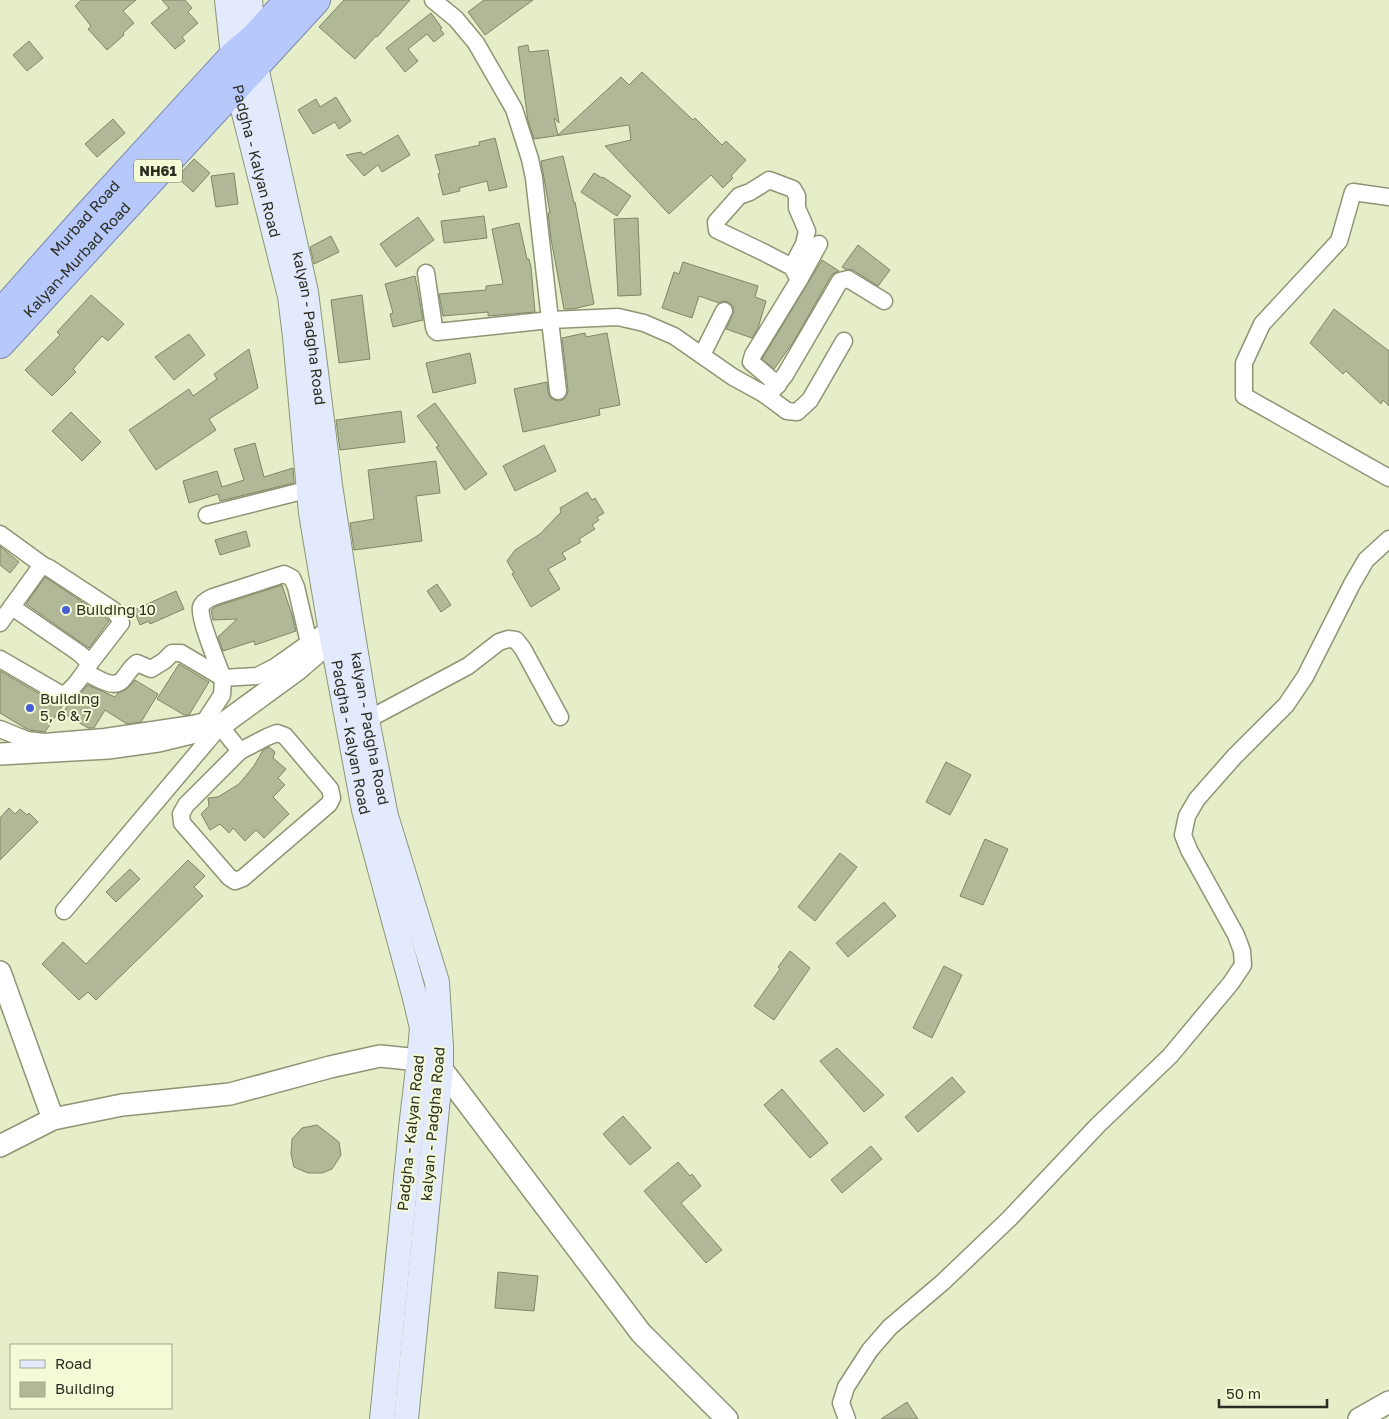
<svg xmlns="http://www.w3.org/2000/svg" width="1389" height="1419" viewBox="0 0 1389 1419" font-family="'Golos Text',sans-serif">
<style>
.building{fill:#b1b897;stroke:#808666}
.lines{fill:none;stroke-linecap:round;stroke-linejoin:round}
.minor-casing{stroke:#8e9574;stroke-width:19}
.tertiary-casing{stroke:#8e9574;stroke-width:24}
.secondary-casing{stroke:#8e9574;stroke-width:26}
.trunk-casing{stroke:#7a89af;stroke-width:30}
.minor{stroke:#fff;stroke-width:16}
.tertiary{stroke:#fff;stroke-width:21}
.secondary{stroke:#e4eafe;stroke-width:24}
.trunk{stroke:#b6c8fc;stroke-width:28}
.poi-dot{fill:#465ed1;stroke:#f2fad6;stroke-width:2}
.labels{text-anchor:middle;stroke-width:4;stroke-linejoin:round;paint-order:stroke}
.shield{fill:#f2fad6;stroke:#676b57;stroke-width:1}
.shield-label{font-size:14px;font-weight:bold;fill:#2b2e21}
.street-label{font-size:15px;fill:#2b2e21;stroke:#f2fad6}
.poi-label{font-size:15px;fill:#2b2e21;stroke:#f2fad6;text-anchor:start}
</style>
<rect width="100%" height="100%" fill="#e5edc9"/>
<!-- building -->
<g class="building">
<polygon points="81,0 136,0 123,11 134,23 123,33 124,35 107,50 88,29 91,26 75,6"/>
<polygon points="162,0 185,0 192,8 188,12 198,23 182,37 185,41 175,49 151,23 169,8"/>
<polygon points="344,0 410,0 377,37 376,36 355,59 319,27"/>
<polygon points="484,0 533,0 485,35 468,12"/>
<polygon points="431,13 442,28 440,29 444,34 434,42 427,34 408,49 418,61 405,72 386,48"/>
<polygon points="29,41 43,58 27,71 13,55"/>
<polygon points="528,45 529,52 548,50 559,123 554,118 558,135 621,77 629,85 642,72 693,120 695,118 722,145 726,141 746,160 731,176 733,178 723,188 711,175 669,214 605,146 631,140 629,125 534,139 528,121 518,47"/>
<polygon points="336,97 351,121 339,129 335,122 313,134 298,110 316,99 320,107"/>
<polygon points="113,119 125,133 97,157 85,144"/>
<polygon points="398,135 410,155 382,172 378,165 364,176 346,155 361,152 363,155"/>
<polygon points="495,138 507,187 489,191 487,181 459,188 460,191 443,195 438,174 440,173 435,155 480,145 479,142"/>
<polygon points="563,156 574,203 575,202 594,304 573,309 564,309 551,239 548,213 550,213 541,161"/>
<polygon points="194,159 210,173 193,192 177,177"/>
<polygon points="234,173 238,204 216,207 211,176"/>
<polygon points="594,173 602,178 603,177 631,196 617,216 581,192"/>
<polygon points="484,216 487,238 444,243 441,221"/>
<polygon points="418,217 434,240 396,267 380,244"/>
<polygon points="638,218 641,295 618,296 614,219"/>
<polygon points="519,223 527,259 529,259 531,267 535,312 488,316 488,312 443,316 439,294 486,290 486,286 503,284 492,229"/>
<polygon points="331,236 339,252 314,264 310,247"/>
<polygon points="858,245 890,270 878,286 853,270 845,269 842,267"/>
<polygon points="822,260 839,271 834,273 831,276 794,341 774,369 762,359"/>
<polygon points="683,262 758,286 755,297 766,301 758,328 752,338 726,329 734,311 733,306 728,302 723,301 719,303 699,296 692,318 662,308 674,272 679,274"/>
<polygon points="415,276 418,291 423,320 393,327 390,314 393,313 385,284"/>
<polygon points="91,295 124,324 108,341 102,336 73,369 76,372 52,396 25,370 60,335 57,332"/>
<polygon points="362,295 370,359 339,363 331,300"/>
<polygon points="1334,309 1389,351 1389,406 1383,400 1381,404 1346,371 1343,374 1310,343"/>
<polygon points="585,333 586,337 607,333 620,405 599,409 600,415 523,432 514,389 547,382 548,392 550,397 554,400 559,401 564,399 567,395 568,390 562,338"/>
<polygon points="189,334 205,355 174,380 155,357"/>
<polygon points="249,349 258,388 209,419 216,430 156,470 129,430 189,389 193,396 217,379 214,374"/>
<polygon points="470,353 476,383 433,393 426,363"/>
<polygon points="435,403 487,474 465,490 436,447 439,446 417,416"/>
<polygon points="401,411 405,442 340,450 336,420"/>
<polygon points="71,412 101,442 82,461 52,431"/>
<polygon points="255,443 264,477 293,468 294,483 220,501 218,494 189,503 183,481 217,471 222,487 244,480 234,449"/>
<polygon points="544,445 556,471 515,491 503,466"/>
<polygon points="436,461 440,493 416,496 422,541 354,550 350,523 374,519 368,470"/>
<polygon points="587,492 592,500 595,498 604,513 597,517 599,520 592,525 595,529 579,539 581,542 562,553 566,559 548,569 560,589 531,607 512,574 514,573 507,561 515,550 540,534 561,512 560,508"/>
<polygon points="246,531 250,546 220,555 215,540"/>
<polygon points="0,546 19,562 10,573 0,565"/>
<polygon points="45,577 106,618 109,621 89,648 26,604"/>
<polygon points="437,584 451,605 441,612 427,591"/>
<polygon points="282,585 292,615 296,631 255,645 254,641 223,651 218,637 237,619 213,620 211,610 217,606"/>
<polygon points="176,591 184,609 150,624 149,621 140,625 134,610"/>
<polygon points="179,664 209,682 189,715 184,715 157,699"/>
<polygon points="0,671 57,704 63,705 45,732 30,730 25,728 0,713"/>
<polygon points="135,680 158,694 141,722 127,724 105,710 94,728 88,728 63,713 69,703 77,697 88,685 115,697 118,693 127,689"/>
<polygon points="269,747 275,752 273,758 286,769 278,778 285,785 273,797 289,814 264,838 256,830 245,841 233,828 229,833 220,824 210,830 201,814 209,806 208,798 218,797 239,784 254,766 263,750"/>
<polygon points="946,762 971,775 950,815 926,802"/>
<polygon points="9,808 15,814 20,809 27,815 29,813 38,822 0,860 0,818"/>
<polygon points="985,839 1008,849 983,905 960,896"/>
<polygon points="840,853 857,867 815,921 798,907"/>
<polygon points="188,860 205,876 194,887 203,896 96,1000 88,992 79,1000 42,964 63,942 86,964"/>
<polygon points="130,869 140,879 116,902 106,892"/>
<polygon points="884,902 896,916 848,957 836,943"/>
<polygon points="790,951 810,968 774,1020 754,1006 780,969 778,967"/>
<polygon points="944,966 962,975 932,1038 913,1028"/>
<polygon points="837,1048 884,1095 864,1112 820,1061"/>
<polygon points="952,1077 965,1092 918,1132 905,1117"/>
<polygon points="782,1089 828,1143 810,1158 764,1105"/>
<polygon points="623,1116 651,1148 630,1165 603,1134"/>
<polygon points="317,1125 339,1142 341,1155 332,1169 322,1173 308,1173 294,1167 291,1154 292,1139 302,1128"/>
<polygon points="871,1146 882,1159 842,1193 831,1180"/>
<polygon points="678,1162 690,1176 692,1174 701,1186 681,1203 722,1250 706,1263 644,1191"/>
<polygon points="498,1272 538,1276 534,1311 495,1308"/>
<polygon points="907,1402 918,1419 881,1419"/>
</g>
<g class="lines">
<defs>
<g id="minor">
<polyline points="433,0 456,19 476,43 514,109 530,159 534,178 558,391"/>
<polyline points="1389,197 1353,192 1339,241 1262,324 1244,363 1244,396 1389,478"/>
<polyline points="792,267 804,244 807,231 797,208 797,196 793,189 769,180 750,192 739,196 716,222 717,230 763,252 792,267 799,280"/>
<polyline points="426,273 434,327 435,330 437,332 550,320 618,317 644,323 674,336 733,377 764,394 773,390 785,375 840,281 848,279 884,301"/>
<polyline points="702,355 724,311"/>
<polyline points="778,385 751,362 753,355 799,280 819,244"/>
<polyline points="764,394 787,411 797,412 810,400 844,341"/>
<polyline points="207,515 318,487"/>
<polyline points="0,534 44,566"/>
<polyline points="0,623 39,569 44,566 49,568 113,610 119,617 121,623 90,663"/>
<path d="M 309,643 L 296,587 L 292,578 L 284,574 L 213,597 C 209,599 203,601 201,607 C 198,617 218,665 223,678 L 257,676 L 275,667 L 330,628"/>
<path d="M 0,659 L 62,695 C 72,692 85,672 90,663 L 79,653 L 12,607"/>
<polyline points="367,720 468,666 499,642 508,639 516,640 523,649 560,717"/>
<path d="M 0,729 L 27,740 L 44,742 L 105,737 L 193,724 L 205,721 L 222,695 L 223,678 L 181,653 L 172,653 L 164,661 L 151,669 L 137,663 C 131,667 128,673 124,678 C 115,692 96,677 85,672"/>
<polygon points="277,733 285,736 330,789 332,798 329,804 243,878 235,881 229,877 182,823 181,814 186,805 240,751 267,737"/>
<polyline points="64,911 220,726 240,751"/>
<polyline points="847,1419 841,1403 846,1387 870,1350 890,1327 943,1282 1009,1219 1098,1125 1170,1056 1231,983 1243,965 1242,951 1236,935 1189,850 1183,835 1187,816 1197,799 1234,757 1286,705 1305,677 1352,584 1366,560 1389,539"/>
</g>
<g id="tertiary">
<polyline points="0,754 108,748 158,741 220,726 298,669 343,630"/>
<polyline points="0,972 53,1119"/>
<polyline points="0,1146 53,1119 122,1105 230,1094 330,1067 380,1056 419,1060 441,1068 641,1333 727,1419"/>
<polyline points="1359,1419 1389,1402"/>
</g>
<g id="secondary">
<path id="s1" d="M 227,0 L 233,56 L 237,85 L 290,296 L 295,337 L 311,513 L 332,638 L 364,810 L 414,994 L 422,1028 L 419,1060 L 411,1128 L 382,1419"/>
<path id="s2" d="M 250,0 L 256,67 L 306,292 L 330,485 L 351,623 L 367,720 L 386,816 L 437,982 L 441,1047 L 441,1068 L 406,1419"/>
</g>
<g id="trunk">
<path id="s3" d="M 0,314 L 86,217 L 233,56 L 254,38 L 289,0"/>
<path id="s4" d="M 0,344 L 316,0"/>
</g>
</defs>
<!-- minor casing -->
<use href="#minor" class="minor-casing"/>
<!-- tertiary casing -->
<use href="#tertiary" class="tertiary-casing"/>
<!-- secondary casing -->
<use href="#secondary" class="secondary-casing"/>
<!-- trunk casing -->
<use href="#trunk" class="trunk-casing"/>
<!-- minor -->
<use href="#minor" class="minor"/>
<!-- tertiary -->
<use href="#tertiary" class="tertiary"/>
<!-- secondary -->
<use href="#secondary" class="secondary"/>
<!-- trunk -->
<use href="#trunk" class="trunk"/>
</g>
<!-- markers -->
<g class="poi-dot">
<circle cx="66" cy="610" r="5"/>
<circle cx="30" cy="708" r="5"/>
</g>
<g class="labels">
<!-- shield labels -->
<rect class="shield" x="134" y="159.5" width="48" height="23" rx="4"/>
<g class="shield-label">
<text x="158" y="176">NH61</text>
</g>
<!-- street labels -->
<g class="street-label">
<text dy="5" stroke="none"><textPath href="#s1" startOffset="164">Padgha - Kalyan Road</textPath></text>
<text dy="5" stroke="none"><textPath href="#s3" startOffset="128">Murbad Road</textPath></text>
<text dy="5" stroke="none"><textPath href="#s4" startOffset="114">Kalyan-Murbad Road</textPath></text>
<text dy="5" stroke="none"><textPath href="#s2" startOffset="334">kalyan - Padgha Road</textPath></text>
<text dy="5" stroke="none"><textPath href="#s2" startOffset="739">kalyan - Padgha Road</textPath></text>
<text dy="5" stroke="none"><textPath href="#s1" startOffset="749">Padgha - Kalyan Road</textPath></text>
<text transform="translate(433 1124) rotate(-85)" y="5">kalyan - Padgha Road</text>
<text transform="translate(411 1133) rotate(-84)" y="5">Padgha - Kalyan Road</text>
</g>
<!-- poi labels -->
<g class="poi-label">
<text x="76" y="615">Building 10</text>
<text x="40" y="704">Building<tspan x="40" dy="17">5, 6 &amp; 7</tspan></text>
</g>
</g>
<!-- legend -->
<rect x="10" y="1344" width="162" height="65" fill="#f2fad6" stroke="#a2a88e"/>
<rect x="20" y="1360" width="25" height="8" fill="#e4eafe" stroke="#a2a88e"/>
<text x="55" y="1369" font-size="15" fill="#2b2e21">Road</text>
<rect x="20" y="1382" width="25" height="15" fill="#b1b897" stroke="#a2a88e"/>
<text x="55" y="1394" font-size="15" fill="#2b2e21">Building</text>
<!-- scale -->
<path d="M1219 1399v8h108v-8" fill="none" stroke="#2b2e21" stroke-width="2.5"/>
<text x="1226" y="1399" font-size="15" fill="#2b2e21" stroke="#f2fad6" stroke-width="4" paint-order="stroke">50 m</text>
</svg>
